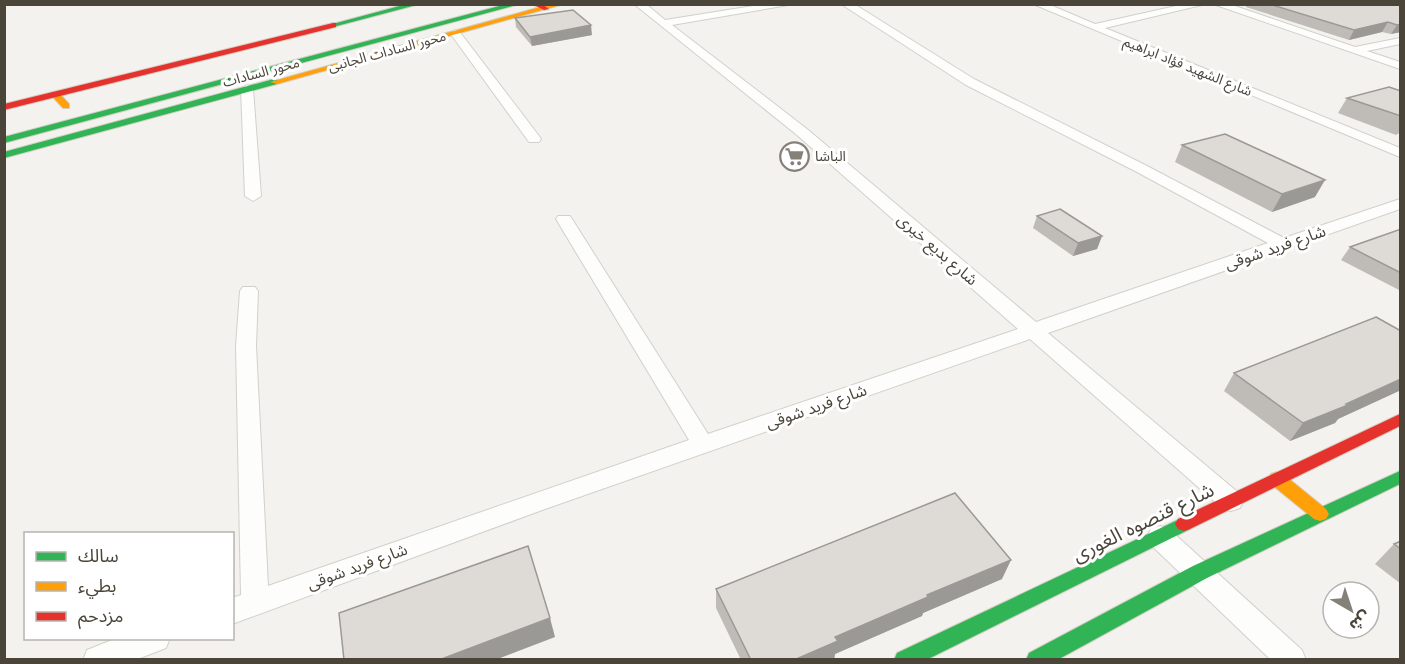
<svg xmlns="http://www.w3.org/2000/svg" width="1405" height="664" viewBox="0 0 1405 664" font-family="Arial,'Noto Sans Arabic',sans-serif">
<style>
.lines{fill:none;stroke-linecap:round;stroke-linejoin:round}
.street-casing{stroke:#d2d0cb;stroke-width:2}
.fast-casing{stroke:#d3cfc5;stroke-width:2}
.slow-casing{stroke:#d3cfc5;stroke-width:2}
.jam-casing{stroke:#d3cfc5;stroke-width:2}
.street{fill:#fdfdfc;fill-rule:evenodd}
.fast{fill:#30b455;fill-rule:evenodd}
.slow{fill:#ff9f0a;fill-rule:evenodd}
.jam{fill:#e5322d;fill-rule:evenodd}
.wall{fill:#bfbcb8}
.shaded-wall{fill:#9b9996}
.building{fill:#dedbd6;stroke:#9b9996;stroke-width:1.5}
.labels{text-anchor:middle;stroke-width:6;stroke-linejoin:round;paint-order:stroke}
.far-street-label{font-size:14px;fill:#4b4439;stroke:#fff}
.far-poi-label{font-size:14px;fill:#4b4439;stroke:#fff;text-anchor:start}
.street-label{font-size:16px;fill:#4b4439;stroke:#fff}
.near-street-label{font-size:20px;fill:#4b4439;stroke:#fff}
</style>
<rect width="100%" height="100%" fill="#f4f2ee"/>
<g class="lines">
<defs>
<g id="street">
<polygon points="634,4 646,4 665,20 766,4 794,4 672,25 807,129 1036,322 1268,243 1137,172 966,85 841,4 854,4 974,79 1147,166 1284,238 1400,199 1400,209 1048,333 1240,494 1243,501 1240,508 1231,511 1222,508 1030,339 545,509 232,624 232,598 241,595 236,346 240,291 243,287 255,287 258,291 256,346 268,586 689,440 556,219 558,216 570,216 572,219 708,434 1018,329 797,135"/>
<polygon points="1033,4 1048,4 1095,24 1185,4 1206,4 1105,28 1400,148 1400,157"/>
<polygon points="1213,4 1229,4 1355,47 1400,38 1400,44 1367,51 1400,62 1400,69"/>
<polygon points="455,30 459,31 539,136 541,139 539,142 529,142 450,33"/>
<polygon points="247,85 253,89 261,196 253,201 245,196 241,89"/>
<polygon points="1160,526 1169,529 1302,650 1306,660 1271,660 1151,545 1147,537 1151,529"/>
<polygon points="117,638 170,638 166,648 135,660 83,660 87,650"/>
</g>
<g id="fast">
<polygon points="407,4 420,4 333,27 329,25"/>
<polygon points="507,4 520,4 4,143 4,137"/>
<polygon points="274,79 277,80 277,84 4,158 4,152"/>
<polygon points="1400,471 1400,484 1207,578 1057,660 1026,660 1029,653 1193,566"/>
<polygon points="1184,517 1190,519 1193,524 1190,529 926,660 894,660 897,653"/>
</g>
<g id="slow">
<polygon points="551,4 564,4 277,84 270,82"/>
<polygon points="52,92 58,92 69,104 69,108 63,108 52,96"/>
<polygon points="1277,472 1283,474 1326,509 1329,514 1326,519 1320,521 1314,519 1271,484 1269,479 1271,474"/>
</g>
<g id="jam">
<polygon points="532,4 542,4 549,9 544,10"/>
<polygon points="333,23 336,23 336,27 4,110 4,104"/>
<polygon points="1400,414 1400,426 1190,529 1184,531 1178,529 1175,524 1178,519"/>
</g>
</defs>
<!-- street casing -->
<use href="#street" class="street-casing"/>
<!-- fast casing -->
<use href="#fast" class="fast-casing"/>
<!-- slow casing -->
<use href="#slow" class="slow-casing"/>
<!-- jam casing -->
<use href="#jam" class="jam-casing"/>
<!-- street -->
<use href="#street" class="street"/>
<!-- fast -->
<use href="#fast" class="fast"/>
<!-- slow -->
<use href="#slow" class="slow"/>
<!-- jam -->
<use href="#jam" class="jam"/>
</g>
<!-- wall -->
<g class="wall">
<polygon points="1247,4 1401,4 1401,32 1391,34 1382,32 1349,40 1246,7"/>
<polygon points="515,18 592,35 532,46 516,27"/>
<polygon points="1401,91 1401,132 1396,135 1338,113 1347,98"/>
<polygon points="1182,145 1315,197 1272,212 1175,162"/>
<polygon points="1037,216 1102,236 1097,249 1073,256 1033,228"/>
<polygon points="1401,229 1401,291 1341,260 1350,247"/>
<polygon points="1401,331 1401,390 1338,419 1335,423 1290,441 1224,391 1234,373"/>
<polygon points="1401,541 1401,584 1375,564 1394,544"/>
<polygon points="1002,579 923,613 922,616 835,654 834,660 741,660 716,608 716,589"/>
</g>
<!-- shaded-wall -->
<g class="shaded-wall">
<polygon points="1388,22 1382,32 1349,40 1354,30"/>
<polygon points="1401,24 1401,32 1391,34 1397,25"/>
<polygon points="591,25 592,35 532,46 530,37"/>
<polygon points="1325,180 1315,197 1272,212 1282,194"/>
<polygon points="1102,236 1097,249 1073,256 1078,243"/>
<polygon points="1401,379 1401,390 1338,419 1335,423 1290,441 1303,423"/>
<polygon points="1011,560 1002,579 923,613 922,616 835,654 834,660 794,660 835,637 927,595"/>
<polygon points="550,618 555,637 495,660 439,660"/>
</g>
<!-- building -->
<g class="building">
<polygon points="1269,4 1401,4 1401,24 1397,25 1388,22 1354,30"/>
<polygon points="573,10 591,25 530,37 515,18"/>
<polygon points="1389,87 1401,91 1401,116 1347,98"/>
<polygon points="1225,134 1325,180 1282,194 1182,145"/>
<polygon points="1060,209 1102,236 1078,243 1037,216"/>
<polygon points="1401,229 1401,273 1350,247"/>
<polygon points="1376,317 1401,331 1401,379 1346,404 1348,405 1303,423 1234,373"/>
<polygon points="955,493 1011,560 927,595 928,597 835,637 838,641 794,660 751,660 716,589"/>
<polygon points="1401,541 1401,549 1394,544"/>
<polygon points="528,546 550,618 439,660 344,660 339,613"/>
</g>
<!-- icons -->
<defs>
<symbol id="supermarket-ring" viewBox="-11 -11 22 22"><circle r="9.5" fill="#fff" stroke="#868178" stroke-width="1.5"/><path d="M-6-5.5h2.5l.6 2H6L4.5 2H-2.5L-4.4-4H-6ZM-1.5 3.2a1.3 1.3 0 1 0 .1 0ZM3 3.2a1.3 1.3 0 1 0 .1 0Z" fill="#868178"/></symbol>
</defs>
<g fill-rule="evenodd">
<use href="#supermarket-ring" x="778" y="140" width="33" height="33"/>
</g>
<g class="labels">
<!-- far-street labels -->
<g class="far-street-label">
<text transform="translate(387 51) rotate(-15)" y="5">محور السادات الجانبى</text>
<text transform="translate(1188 66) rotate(22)" y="5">شارع الشهيد فؤاد ابراهيم</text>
<text transform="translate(261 72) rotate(-15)" y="5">محور السادات</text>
</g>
<!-- far-poi labels -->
<g class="far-poi-label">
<text x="815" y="161">الباشا</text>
</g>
<!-- street labels -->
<g class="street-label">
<text transform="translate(1275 247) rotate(-19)" y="6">شارع فريد شوقى</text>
<text transform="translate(938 249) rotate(41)" y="6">شارع بديع خيرى</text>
<text transform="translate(816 406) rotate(-19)" y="6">شارع فريد شوقى</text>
<text transform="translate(357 566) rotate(-20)" y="6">شارع فريد شوقى</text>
</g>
<!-- near-street labels -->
<g class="near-street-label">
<text transform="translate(1143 522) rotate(-26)" y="7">شارع قنصوه الغورى</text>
</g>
</g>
<!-- border -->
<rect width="1405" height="664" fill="none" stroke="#4b4439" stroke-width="12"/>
<!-- legend -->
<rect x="24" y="532" width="210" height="108" fill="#ffffff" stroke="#b7b4b0" stroke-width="1.5"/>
<rect x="36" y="552" width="30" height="9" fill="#30b455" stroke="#b7b4b0" stroke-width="1.5"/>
<text x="78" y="562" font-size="18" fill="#4b4439">سالك</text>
<rect x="36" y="582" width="30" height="9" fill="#ff9f0a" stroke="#b7b4b0" stroke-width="1.5"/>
<text x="78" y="592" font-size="18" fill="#4b4439">بطيء</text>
<rect x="36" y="612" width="30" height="9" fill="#e5322d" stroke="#b7b4b0" stroke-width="1.5"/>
<text x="78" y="622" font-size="18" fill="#4b4439">مزدحم</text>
<!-- north arrow -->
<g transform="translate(1351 610) rotate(141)"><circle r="28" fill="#ffffff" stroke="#b7b4b0" stroke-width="1.5"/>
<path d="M0-4.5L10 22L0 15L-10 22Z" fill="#868178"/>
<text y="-9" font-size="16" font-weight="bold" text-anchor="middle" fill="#4b4439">ش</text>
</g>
</svg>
